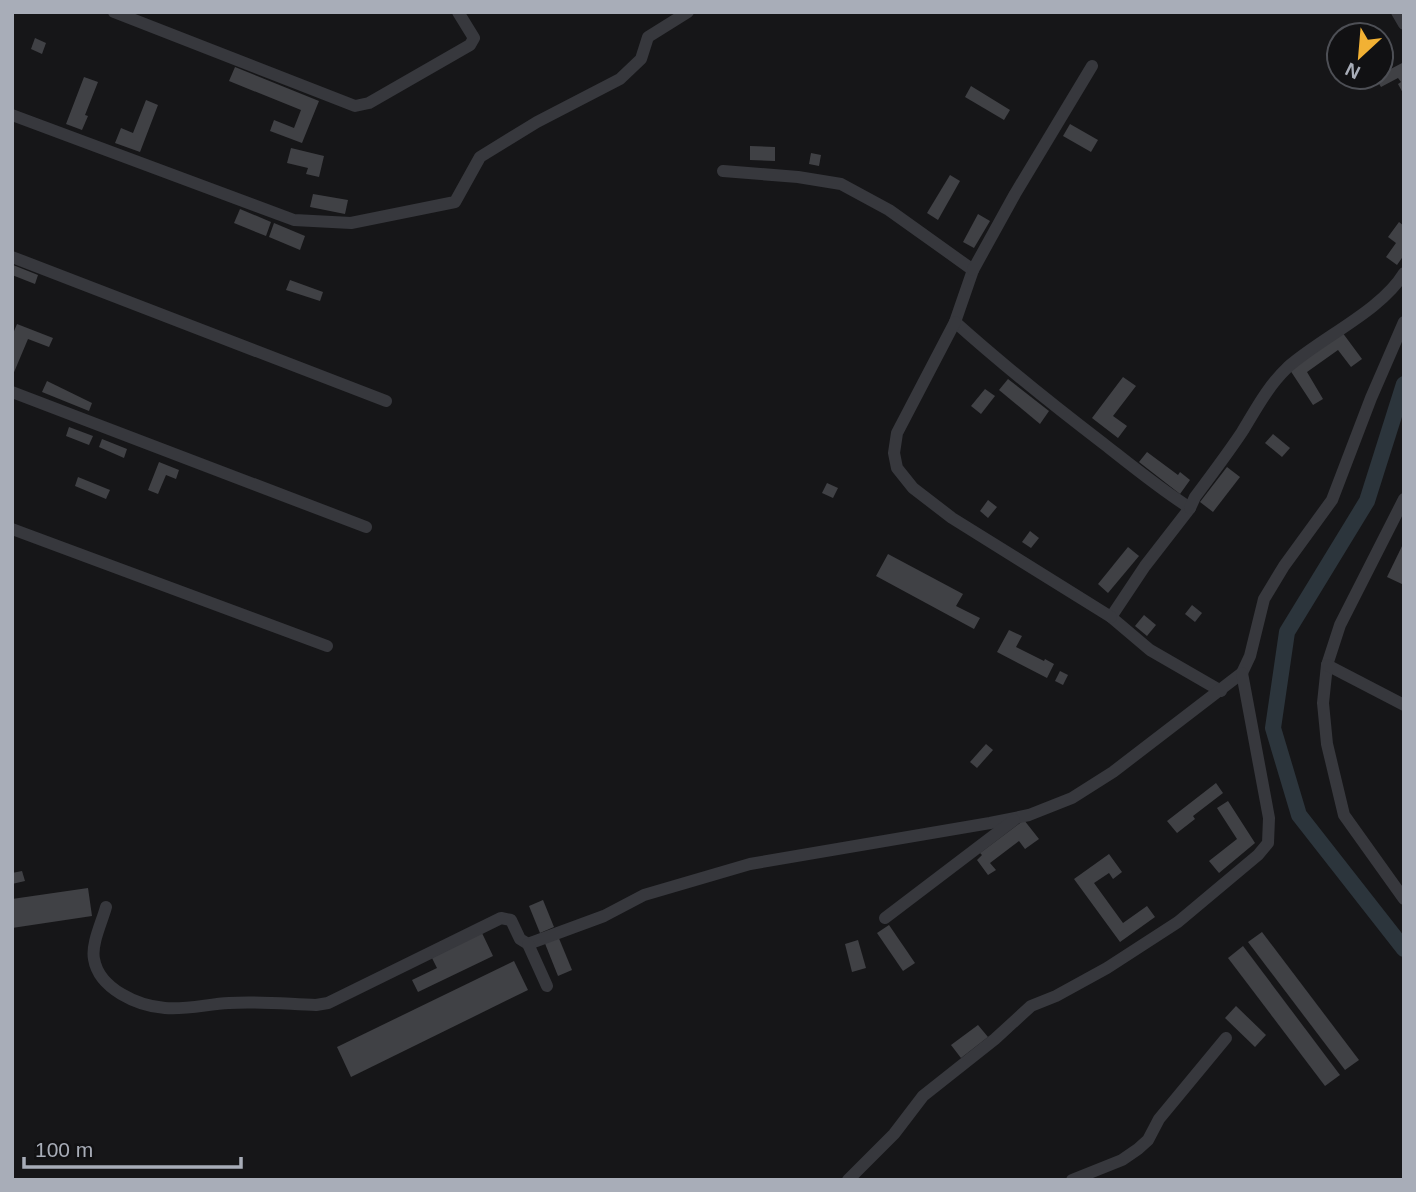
<svg xmlns="http://www.w3.org/2000/svg" width="1416" height="1192" viewBox="0 0 1416 1192" font-family="Helvetica,sans-serif">
<style>
.lines{fill:none;stroke-linecap:round;stroke-linejoin:round}
.canal{stroke:#2c353c;stroke-width:16}
.building{fill:#404145}
.street{stroke:#37383d;stroke-width:12}
</style>
<rect width="100%" height="100%" fill="#161618"/>
<g class="lines">
<!-- canal -->
<polyline class="canal" points="1404,384 1367,501 1287,632 1273,728 1299,815 1404,949"/>
</g>
<!-- building -->
<g class="building">
<polygon points="35,38 46,43 42,54 31,49"/>
<polygon points="1404,62 1404,95 1398,84 1401,82 1398,78 1381,87 1375,77 1381,77 1381,74"/>
<polygon points="235,67 319,101 302,143 270,131 274,120 294,128 301,110 229,81"/>
<polygon points="84,77 98,82 85,115 88,116 82,130 66,124"/>
<polygon points="971,86 1010,110 1004,120 965,97"/>
<polygon points="146,100 158,105 140,152 115,143 121,128 133,133"/>
<polygon points="1070,124 1098,140 1091,152 1063,136"/>
<polygon points="750,146 775,147 775,161 750,160"/>
<polygon points="291,148 324,156 319,177 306,174 308,168 287,163"/>
<polygon points="811,153 821,155 819,166 809,164"/>
<polygon points="950,175 960,181 938,220 927,213"/>
<polygon points="313,194 348,200 345,214 310,207"/>
<polygon points="240,209 271,222 266,236 234,223"/>
<polygon points="978,214 990,221 974,248 963,242"/>
<polygon points="1399,222 1404,226 1404,255 1397,265 1386,257 1396,243 1388,237"/>
<polygon points="274,223 305,236 300,250 269,237"/>
<polygon points="13,265 38,275 35,284 12,275"/>
<polygon points="290,280 323,292 320,301 286,290"/>
<polygon points="17,324 53,338 49,347 28,339 12,377 12,336"/>
<polygon points="1342,332 1362,359 1351,367 1338,350 1307,372 1323,399 1313,405 1290,370"/>
<polygon points="1123,377 1136,386 1113,416 1127,426 1118,438 1092,418"/>
<polygon points="1008,379 1049,411 1040,424 999,390"/>
<polygon points="47,381 92,403 89,411 42,392"/>
<polygon points="985,389 995,396 981,414 971,406"/>
<polygon points="69,427 93,436 89,445 66,436"/>
<polygon points="1273,434 1290,448 1282,457 1265,443"/>
<polygon points="102,439 127,449 124,458 99,447"/>
<polygon points="1147,452 1178,475 1180,472 1190,480 1180,494 1139,462"/>
<polygon points="159,462 179,470 176,479 166,475 158,494 148,490"/>
<polygon points="1227,467 1240,477 1213,512 1200,502"/>
<polygon points="78,477 110,490 106,499 75,486"/>
<polygon points="827,483 838,488 833,498 822,493"/>
<polygon points="988,500 997,507 988,518 980,511"/>
<polygon points="1030,531 1039,538 1031,548 1022,542"/>
<polygon points="1404,542 1404,585 1387,577"/>
<polygon points="1128,547 1139,556 1108,593 1098,584"/>
<polygon points="888,554 963,594 956,606 980,618 974,629 876,576"/>
<polygon points="1192,605 1202,613 1195,622 1185,614"/>
<polygon points="1144,615 1156,625 1147,636 1135,626"/>
<polygon points="1009,630 1022,636 1016,647 1044,661 1045,659 1054,664 1047,678 997,652"/>
<polygon points="1060,671 1068,675 1063,685 1055,681"/>
<polygon points="986,744 993,750 977,768 970,762"/>
<polygon points="1216,783 1223,793 1193,816 1195,819 1177,833 1167,821"/>
<polygon points="1228,801 1255,843 1219,873 1209,861 1237,839 1217,808"/>
<polygon points="1024,820 1039,839 1025,849 1019,841 990,863 996,870 988,875 977,860 982,855 980,853"/>
<polygon points="1109,854 1122,872 1113,879 1109,873 1094,883 1123,923 1147,906 1155,917 1120,942 1074,879"/>
<polygon points="22,871 25,881 12,884 12,873"/>
<polygon points="88,888 92,916 12,928 12,899"/>
<polygon points="543,900 554,927 540,933 529,906"/>
<polygon points="889,925 915,963 903,971 877,933"/>
<polygon points="1262,932 1359,1060 1345,1070 1248,942"/>
<polygon points="482,933 493,956 418,992 412,980 437,968 432,958"/>
<polygon points="558,936 572,970 558,976 544,941"/>
<polygon points="858,940 866,968 852,972 845,944"/>
<polygon points="1243,946 1340,1075 1325,1086 1228,958"/>
<polygon points="514,961 528,990 351,1077 337,1047"/>
<polygon points="1236,1006 1266,1035 1255,1047 1225,1018"/>
<polygon points="978,1025 988,1037 961,1058 951,1045"/>
</g>
<g class="lines">
<!-- street -->
<g class="street">
<polyline points="114,12 355,106 369,103 470,45 474,38 458,12"/>
<polyline points="1397,12 1404,24"/>
<polyline points="12,115 294,220 351,223 455,202 480,157 537,122 620,79 641,59 648,37 688,12"/>
<path d="M 723,171 L 798,177 L 841,184 L 889,210 L 973,270 L 955,322 C 1003,365 1053,405 1104,444 C 1132,466 1160,489 1190,508 L 1145,566 L 1111,617 L 1150,650 L 1221,691"/>
<polyline points="12,257 386,401"/>
<polyline points="973,270 1015,194 1092,66"/>
<polyline points="955,322 897,433 894,453 897,468 913,488 952,518 1111,617"/>
<polyline points="12,392 366,527"/>
<polyline points="1404,499 1340,625 1327,665 1323,703 1327,744 1344,815 1404,899"/>
<path d="M 1190,508 L 1195,497 C 1210,477 1228,453 1242,432 C 1256,409 1268,386 1288,367 C 1322,337 1381,311 1404,273"/>
<polyline points="12,529 327,646"/>
<polyline points="1327,665 1404,705"/>
<path d="M 106,907 C 102,922 91,944 94,959 C 99,989 138,1006 165,1008 C 186,1010 208,1004 229,1003 C 258,1001 287,1004 316,1005 L 328,1003 L 501,918 L 511,920 L 520,939 L 528,944 L 604,916 L 644,895 L 750,864 L 990,823 L 1029,815 L 1072,798 L 1113,772 L 1242,673 L 1250,656 L 1264,599 L 1284,566 L 1332,500 L 1371,398 L 1404,322"/>
<polyline points="885,918 1014,820"/>
<polyline points="528,944 547,986"/>
<polyline points="848,1180 894,1134 923,1096 995,1039 1031,1006 1056,996 1107,968 1178,922 1258,855 1268,843 1269,818 1242,673"/>
<polyline points="1072,1180 1122,1160 1138,1149 1148,1140 1159,1119 1226,1038"/>
</g>
</g>
<!-- border -->
<rect width="1416" height="1192" fill="none" stroke="#a8adb8" stroke-width="28"/>
<!-- north arrow -->
<g transform="translate(1360 56) rotate(206)"><circle r="33" fill="#111113" stroke="#4d4f55" stroke-width="2"/>
<path d="M0-5L12 26L0 18L-12 26Z" fill="#f2b134"/>
<text y="-10" font-size="19" font-weight="bold" text-anchor="middle" fill="#a8adb8">N</text>
</g>
<!-- scale -->
<path d="M24 1157v10h217v-10" fill="none" stroke="#a8adb8" stroke-width="3.5"/>
<text x="35" y="1157" font-size="21" fill="#a8adb8" stroke="#111113" stroke-width="5" paint-order="stroke">100 m</text>
</svg>
